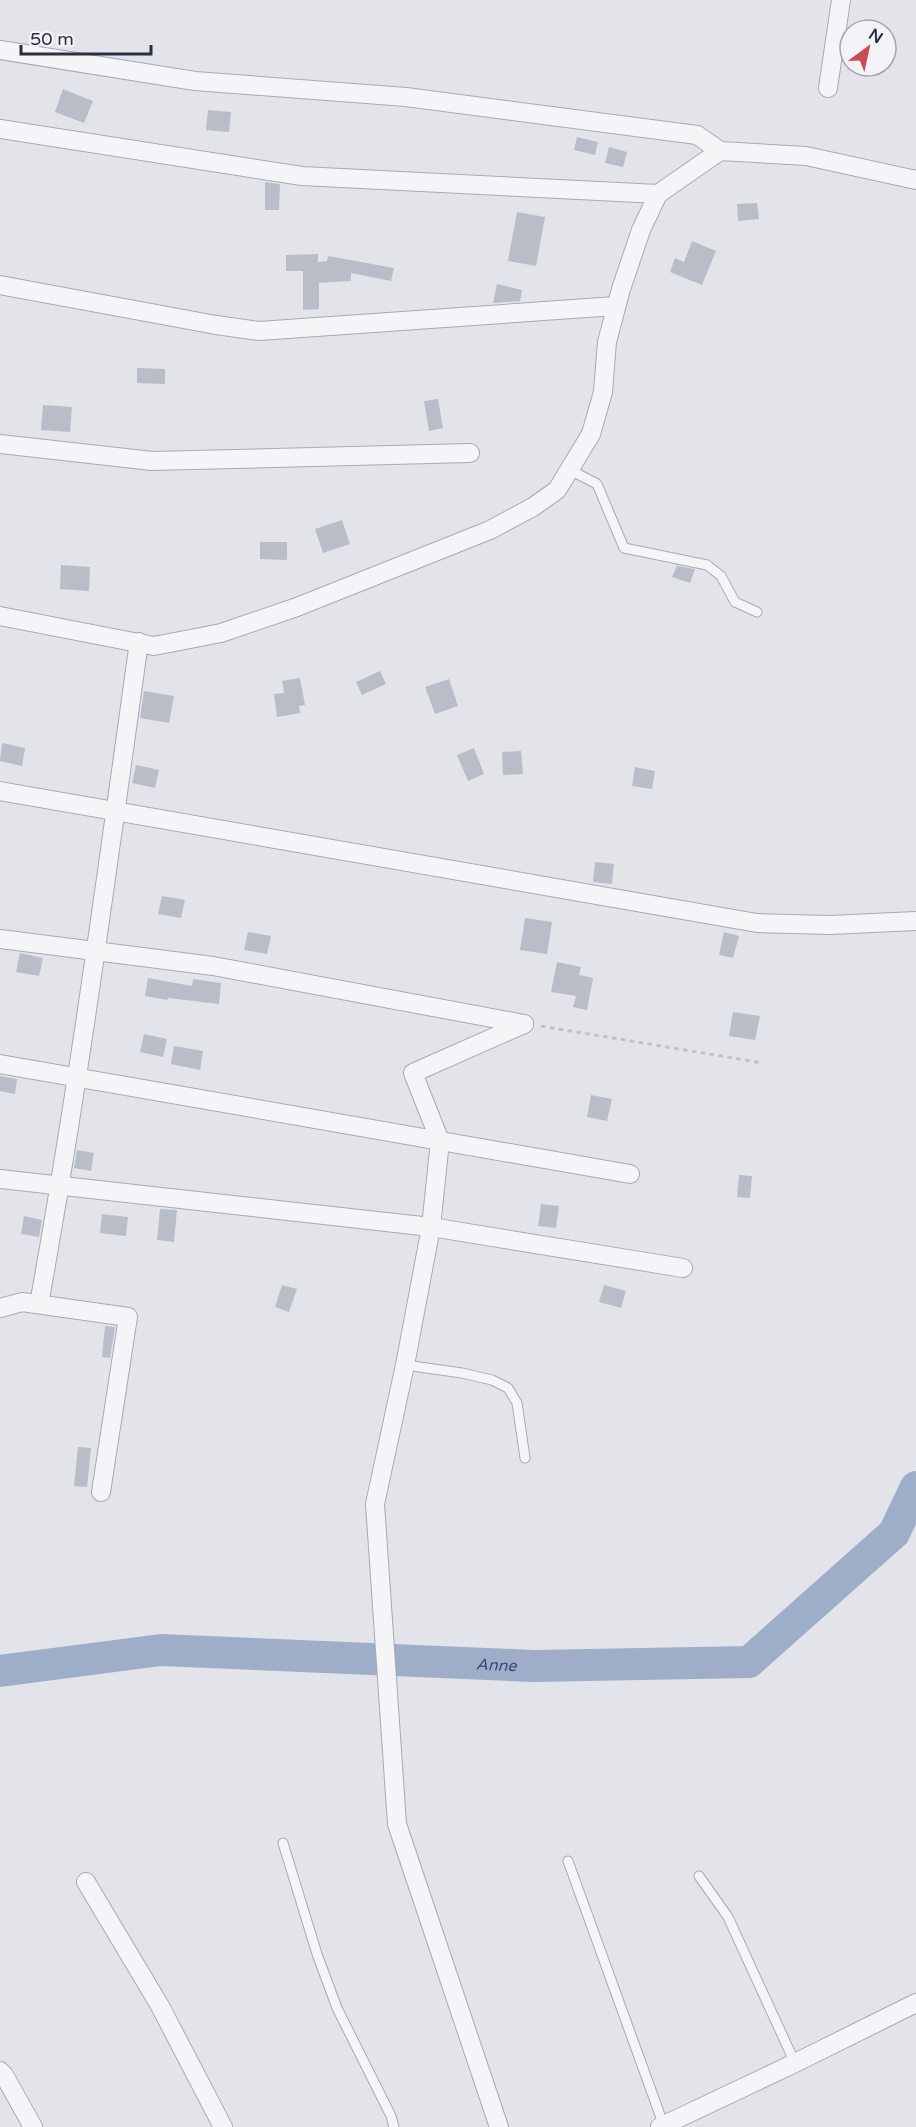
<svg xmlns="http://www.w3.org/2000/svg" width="916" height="2127" viewBox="0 0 916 2127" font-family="'Varela Round',sans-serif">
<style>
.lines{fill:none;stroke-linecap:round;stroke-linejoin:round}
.river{stroke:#9eaec8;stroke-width:32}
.building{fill:#b9bdc7}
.lane-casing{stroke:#a7aab4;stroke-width:11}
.street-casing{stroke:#a7aab4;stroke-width:20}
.path{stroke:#c0c2c8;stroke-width:3;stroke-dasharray:4.5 4.5;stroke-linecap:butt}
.lane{stroke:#f5f5f8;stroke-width:9}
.street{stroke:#f5f5f8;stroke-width:18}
.labels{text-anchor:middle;stroke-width:5;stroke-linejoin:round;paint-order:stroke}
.water-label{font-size:16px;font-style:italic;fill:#364b74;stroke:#f2f3f7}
</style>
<rect width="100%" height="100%" fill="#e2e4ea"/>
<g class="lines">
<!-- river -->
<path class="river" id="s1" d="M 0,1671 L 161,1650 L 534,1666 L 749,1662 L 894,1533 L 916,1487"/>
</g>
<!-- building -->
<g class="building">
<polygon points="63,89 93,101 84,123 55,112"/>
<polygon points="208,110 231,112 229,132 206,130"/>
<polygon points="577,137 598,142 595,155 574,150"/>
<polygon points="609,147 627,152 623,167 605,163"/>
<polygon points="265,182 280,184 279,210 265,210"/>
<polygon points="757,203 759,219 738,221 737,204"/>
<polygon points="517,212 545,217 536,266 508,261"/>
<polygon points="692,241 716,251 702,285 670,272 675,258 684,262"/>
<polygon points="318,254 318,262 327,261 328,256 394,268 391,281 351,273 351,281 319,283 319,309 303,310 303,271 286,271 286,255"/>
<polygon points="497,284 522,290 520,301 493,303"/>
<polygon points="137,368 165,369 165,384 137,383"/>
<polygon points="438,399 443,428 429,431 424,401"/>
<polygon points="43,405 72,407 70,432 41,430"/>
<polygon points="342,520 350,544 323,553 315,529"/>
<polygon points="260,542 287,542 287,560 260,559"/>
<polygon points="61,565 90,567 89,591 60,589"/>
<polygon points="677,566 695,569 690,583 672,577"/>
<polygon points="380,671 386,684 362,695 356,682"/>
<polygon points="300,678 305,705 299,706 300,713 277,717 274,694 284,693 282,681"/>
<polygon points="449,679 458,706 435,714 425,687"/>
<polygon points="144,691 174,696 169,723 140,718"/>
<polygon points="2,743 25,748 22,766 0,761"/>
<polygon points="474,748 484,774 468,781 457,755"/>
<polygon points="521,751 523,774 503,775 502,752"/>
<polygon points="136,765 159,770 155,788 132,783"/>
<polygon points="635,767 655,771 652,789 632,786"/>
<polygon points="595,862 614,864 612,884 593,882"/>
<polygon points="162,896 185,900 181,918 158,914"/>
<polygon points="525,918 552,922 547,954 520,950"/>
<polygon points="248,932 271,936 267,954 244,950"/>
<polygon points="724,932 739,936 733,958 719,955"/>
<polygon points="20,953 43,958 39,976 16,972"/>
<polygon points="557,962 581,967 579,975 593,978 587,1010 573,1007 576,996 551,992"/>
<polygon points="148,978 192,986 193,979 221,983 219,1004 168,998 167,1000 145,996"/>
<polygon points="733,1012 760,1016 755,1040 729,1036"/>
<polygon points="144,1034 167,1039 163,1057 140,1052"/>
<polygon points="174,1046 203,1051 200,1070 171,1064"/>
<polygon points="0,1076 17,1079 15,1094 0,1091"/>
<polygon points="591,1095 612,1099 607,1121 587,1117"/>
<polygon points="77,1150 94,1153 91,1171 74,1168"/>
<polygon points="739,1175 752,1176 750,1198 737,1197"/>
<polygon points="541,1204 559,1206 556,1228 538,1226"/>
<polygon points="160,1209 177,1210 174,1242 157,1240"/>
<polygon points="102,1214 128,1217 126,1236 100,1233"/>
<polygon points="24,1216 42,1220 39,1237 21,1234"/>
<polygon points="282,1285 297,1289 289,1312 275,1307"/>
<polygon points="604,1285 626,1291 621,1308 599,1302"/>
<polygon points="105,1326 115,1327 110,1358 102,1357"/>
<polygon points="78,1447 91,1448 87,1487 74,1486"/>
</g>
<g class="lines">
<defs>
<g id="lane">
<polyline points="570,470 597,484 624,548 707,565 721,576 735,602 757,612"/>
<polyline points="405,1365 462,1373 492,1380 508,1388 517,1403 525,1458"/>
<polyline points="283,1843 317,1954 337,2008 391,2116 394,2127"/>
<polyline points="568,1861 664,2126"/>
<polyline points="699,1876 728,1917 795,2063"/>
</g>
<g id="street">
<polyline points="0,50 195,81 406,97 697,135 720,151"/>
<polyline points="828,88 841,0"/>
<polyline points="0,129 302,176 658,194"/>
<polyline points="0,285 216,325 259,331 616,306"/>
<polyline points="0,444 152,461 470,453"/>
<polyline points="0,616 154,646 221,633 297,607 490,530 533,507 557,490 591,434 603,392 607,342 621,289 641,230 658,194 720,151 806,156 916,180"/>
<polyline points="0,791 757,923 830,925 916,921"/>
<polyline points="0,939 213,966 524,1024"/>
<polyline points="0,1064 630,1174"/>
<polyline points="0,1179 431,1227 683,1268"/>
<path d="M 39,1304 C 79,1084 108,863 139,642"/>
<polyline points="0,1308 22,1302 128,1317 101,1492"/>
<polyline points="86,1882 160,2006 223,2127"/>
<polyline points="0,2071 4,2075 33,2127"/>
<polyline points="499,2127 397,1824 375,1504 405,1365 431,1227 440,1141 413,1073 524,1024"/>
<polyline points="660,2127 795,2063 916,2003"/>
</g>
</defs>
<!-- lane casing -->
<use href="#lane" class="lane-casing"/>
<!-- street casing -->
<use href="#street" class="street-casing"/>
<!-- path -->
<polyline class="path" points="541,1026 763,1063"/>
<!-- lane -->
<use href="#lane" class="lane"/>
<!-- street -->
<use href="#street" class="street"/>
</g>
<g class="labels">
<!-- water labels -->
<g class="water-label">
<text dy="6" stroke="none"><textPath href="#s1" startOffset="498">Anne</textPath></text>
</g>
</g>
<!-- north arrow -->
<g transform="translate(868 48) rotate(33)"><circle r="28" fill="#f2f3f7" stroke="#a2a5ae" stroke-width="1.5"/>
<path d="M0-4.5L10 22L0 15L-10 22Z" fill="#ca4c52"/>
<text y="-9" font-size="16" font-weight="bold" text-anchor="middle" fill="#2b3041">N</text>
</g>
<!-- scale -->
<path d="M21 45v9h130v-9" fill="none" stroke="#2b3041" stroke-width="3"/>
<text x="30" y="45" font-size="18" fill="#2b3041" stroke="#f2f3f7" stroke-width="4.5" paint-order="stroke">50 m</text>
</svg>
